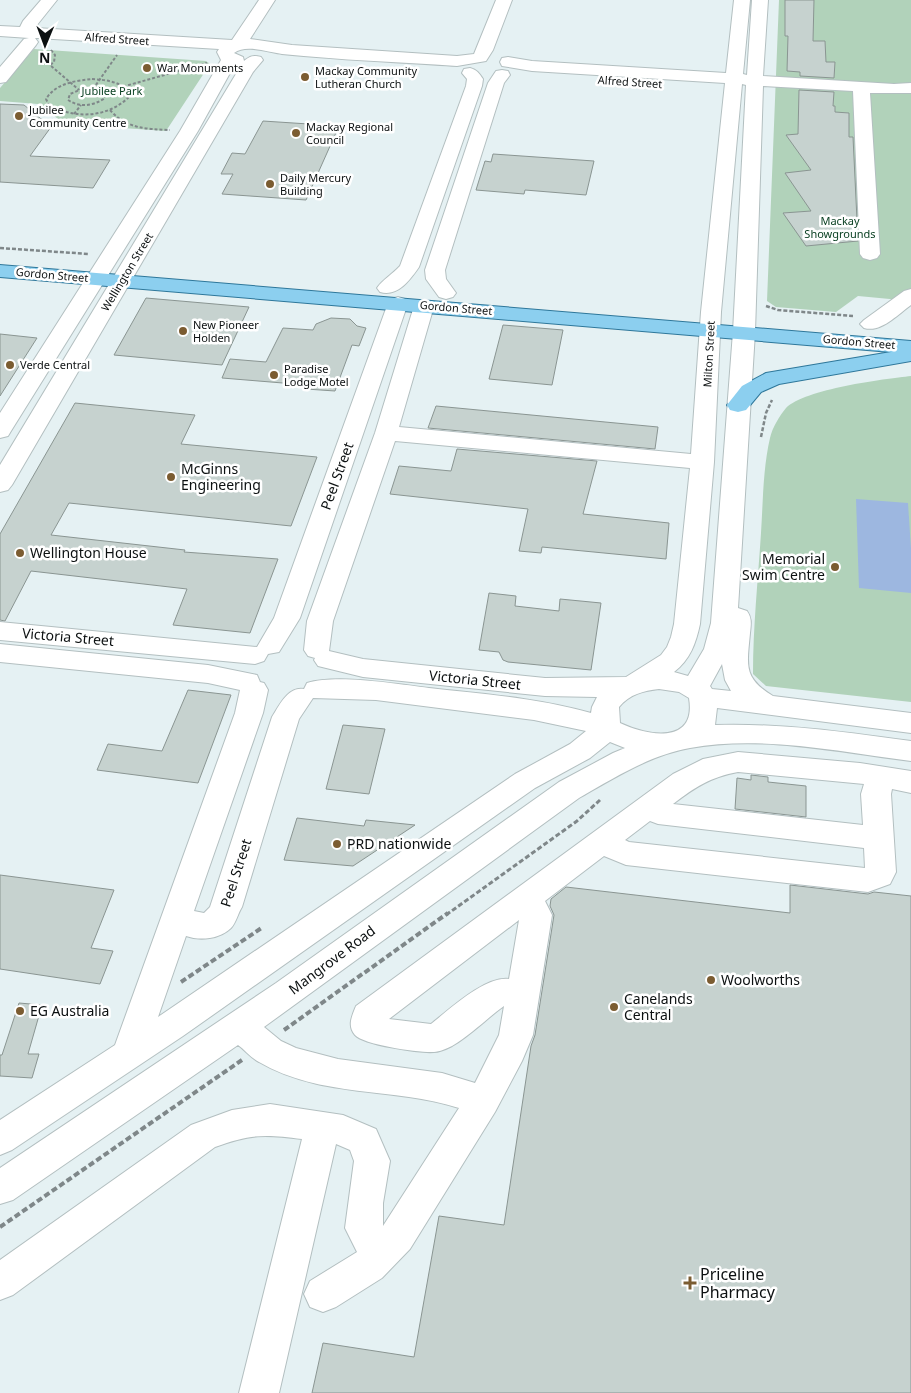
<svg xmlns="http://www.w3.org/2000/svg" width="911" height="1393" viewBox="0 0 911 1393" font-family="'Noto Sans',sans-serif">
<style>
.green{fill:#b1d2ba}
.water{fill:#9db7e0}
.building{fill:#c6d2cf;stroke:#8a9592}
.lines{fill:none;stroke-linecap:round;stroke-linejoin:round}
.minor-casing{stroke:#b3bfc0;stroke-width:2}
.major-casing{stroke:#2e779a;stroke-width:2}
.path-far3{stroke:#7f8789;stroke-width:2;stroke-dasharray:3 2;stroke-linecap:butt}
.path-far2{stroke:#7f8789;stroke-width:2.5;stroke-dasharray:4 2;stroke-linecap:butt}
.path-far1{stroke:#7f8789;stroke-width:3;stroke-dasharray:5 2.5;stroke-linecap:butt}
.path{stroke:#7f8789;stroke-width:4;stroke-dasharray:6 3;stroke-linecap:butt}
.minor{fill:#fff;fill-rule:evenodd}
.major{fill:#8ccfef;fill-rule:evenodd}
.poi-dot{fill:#7b5c31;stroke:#fff;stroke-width:2}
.labels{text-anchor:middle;stroke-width:5;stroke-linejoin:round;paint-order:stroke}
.far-street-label{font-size:11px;fill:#0c1011;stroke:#fff}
.far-poi-label{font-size:11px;fill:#0c1011;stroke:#fff;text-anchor:start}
.far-park-label{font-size:11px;fill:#0b4123;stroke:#fff}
.poi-label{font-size:14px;fill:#0c1011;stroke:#fff;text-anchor:start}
.street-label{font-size:14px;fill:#0c1011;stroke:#fff}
.near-poi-label{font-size:16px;fill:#0c1011;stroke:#fff;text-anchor:start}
</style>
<rect width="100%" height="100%" fill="#e5f1f3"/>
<!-- green -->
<g class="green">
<polygon points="779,0 911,0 911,301 858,296 836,312 776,307 767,301"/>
<polygon points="34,49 206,61 210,64 166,131 65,124 38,104 0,101 0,88"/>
<path d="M 911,376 L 911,702 L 766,686 L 753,674 C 753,627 758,580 761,533 C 763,502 763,468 770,438 C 772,428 780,415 786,408 C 805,389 884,379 911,376 Z"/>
</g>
<!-- water -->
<polygon class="water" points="856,499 908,503 911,549 911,593 859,588"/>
<!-- building -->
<g class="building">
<polygon points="785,0 814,0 813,41 825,41 826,62 835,62 834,78 800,76 800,72 787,71 788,36 785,36"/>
<polygon points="799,90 834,92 833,106 835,106 835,112 849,113 849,137 853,137 858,241 806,246 783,213 811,211 785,173 811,170 786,135 798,134"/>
<polygon points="0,104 24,105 51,127 30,156 110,160 93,188 0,182"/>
<polygon points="263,121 339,126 306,200 222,194 233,174 221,174 232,153 245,154"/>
<polygon points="493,154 594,161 586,195 525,190 524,194 476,190 485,161 491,162"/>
<polygon points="146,298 249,307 222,365 114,355"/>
<polygon points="331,318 350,319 357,326 366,328 359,346 352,345 335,391 306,389 307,385 222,378 230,359 266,362 283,328 313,330 316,324"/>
<polygon points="503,325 563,330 552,385 489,379"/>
<polygon points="0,334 37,338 0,396"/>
<polygon points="75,403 195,415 181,444 317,457 291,526 69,503 51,535 185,550 184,552 278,559 250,633 173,625 187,589 31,571 5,621 0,620 0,534"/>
<polygon points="436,406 658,427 655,449 428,428"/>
<polygon points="457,449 597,461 583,514 669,523 666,559 542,547 541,553 519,551 528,509 390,494 399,466 451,471"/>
<polygon points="489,593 516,596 515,606 559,611 560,599 601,603 591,670 508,662 503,660 499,652 479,650"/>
<polygon points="188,690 231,695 198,783 97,770 108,744 162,751"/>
<polygon points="343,725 385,729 369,794 326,789"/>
<polygon points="751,775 768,777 768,782 806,786 806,817 735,809 737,778 751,780"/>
<polygon points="297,818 364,826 366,820 415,825 353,866 284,860"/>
<polygon points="0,875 114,890 91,948 113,951 100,984 0,969"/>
<polygon points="790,885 868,894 874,892 911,896 911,1393 312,1393 323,1343 414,1357 439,1216 504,1225 531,1046 535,1035 554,915 550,906 551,899 566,887 790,913"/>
<polygon points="19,1003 42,1005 28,1054 39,1054 32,1078 0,1076 0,1055 2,1055"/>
</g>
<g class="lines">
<defs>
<g id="minor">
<path d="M 41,0 L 57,0 L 37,25 L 36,28 L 232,40 L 259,0 L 275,0 L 250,39 L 292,45 L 457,56 L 474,54 L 496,0 L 512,0 L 493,50 L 486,61 L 457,66 C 399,62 340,60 282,54 C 267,52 246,44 234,53 L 243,57 L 244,61 C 250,56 253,55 261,57 L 263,60 L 253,72 L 12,485 L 8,490 L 0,492 L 0,465 L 242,64 L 235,64 L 198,131 L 11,431 L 8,436 L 0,438 L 0,413 L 180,131 L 221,60 L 217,52 L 219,49 L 37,38 L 35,38 L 38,42 L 36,45 L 6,82 L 0,83 L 0,67 L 24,39 L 29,38 L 0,36 L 0,26 L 20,27 L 23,21 Z"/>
<path d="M 734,0 L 750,0 L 743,74 L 747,75 L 752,0 L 768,0 L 763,76 L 894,84 L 911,83 L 911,93 L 870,93 L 880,254 L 877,258 L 870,260 L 863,258 L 860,254 L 853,91 L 763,86 L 755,332 L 738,608 L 747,611 C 752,618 751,624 750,633 C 747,666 743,678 773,696 L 911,713 L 911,733 L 717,708 L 715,725 C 781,723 846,732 911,741 L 911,761 C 840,752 762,735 690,748 C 650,755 614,778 579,798 L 264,1027 L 281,1041 L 296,1048 L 338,1059 L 442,1073 L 475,1083 L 499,1035 L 504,1006 C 487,1018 471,1035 452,1046 C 448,1048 439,1052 434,1052 C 420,1053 364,1045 355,1035 C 347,1026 352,1016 356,1006 L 673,774 L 703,759 L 738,752 L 860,763 L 911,771 L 911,793 L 892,789 L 891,794 L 896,872 L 890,884 L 868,892 L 626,865 L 604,856 L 545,901 L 552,915 L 533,1035 L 522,1061 L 495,1112 L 410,1249 L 382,1278 L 336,1307 L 323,1312 L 310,1307 L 304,1294 L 310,1281 L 357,1252 L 345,1228 L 354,1161 L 350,1150 L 336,1144 L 279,1393 L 239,1393 L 302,1139 C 265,1134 250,1134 215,1147 L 13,1295 L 0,1300 L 0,1260 L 191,1125 L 232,1110 L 270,1104 L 343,1115 L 376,1129 L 390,1161 L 383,1203 L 383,1226 L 459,1108 C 394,1087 320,1098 259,1062 C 251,1058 245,1050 238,1045 L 13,1200 L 0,1204 L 0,1168 L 276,983 L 559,782 L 613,753 L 625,748 L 610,742 L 590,758 L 535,788 L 183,1036 L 12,1150 L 0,1155 L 0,1120 L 115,1045 L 235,713 L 240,690 L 208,683 L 0,662 L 0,644 L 208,665 L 257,675 L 260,682 L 264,683 L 268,690 L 263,713 L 194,911 L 204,913 L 210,907 L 272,717 C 279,706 288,686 304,689 L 307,683 C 338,674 396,684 429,688 C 483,694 538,698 591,713 L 592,707 L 597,697 L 545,696 L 363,677 L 318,666 L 314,660 L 315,658 L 308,656 L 304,650 L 307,621 L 375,433 L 414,306 L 417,302 L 424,300 L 431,302 L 434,306 L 399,427 L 691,454 L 701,312 L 725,83 L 532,71 L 502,66 L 500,62 L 502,58 L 508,57 L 532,61 L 726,73 ZM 742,84 L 746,85 L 733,332 L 711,623 L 704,649 L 688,676 L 674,672 C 690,660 696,643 700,624 L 714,462 L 721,312 ZM 395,441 L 690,468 L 674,624 L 671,637 L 667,647 L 661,655 L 626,677 L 545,678 L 363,659 L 329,651 L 333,621 ZM 722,664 L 725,680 L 731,691 L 712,689 L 710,686 ZM 659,689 L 679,692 L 689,698 C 697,745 647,736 620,723 L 619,707 C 630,694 643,691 659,689 ZM 313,698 L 376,700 L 534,720 L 586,731 L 570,744 L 515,774 L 158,1017 L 186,936 C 200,941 220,939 231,928 C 236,923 238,913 242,907 L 299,719 ZM 738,772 L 864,784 L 861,794 L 863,825 L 673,804 C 695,787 711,777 738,772 ZM 650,821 L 658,824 L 864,848 L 865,868 L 629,842 L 625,840 ZM 519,920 L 509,979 C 485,976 450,1009 431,1024 L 389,1019 Z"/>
<path d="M 470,68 C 477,70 479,73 483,79 L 482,86 L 419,267 C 410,280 398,297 380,292 L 377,288 C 383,279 393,274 400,266 L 466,86 L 467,79 L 462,73 L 464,69 Z"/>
<polygon points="502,70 508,71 510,75 504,83 445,270 446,279 456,293 453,297 446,299 439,297 426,279 425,270 488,83 496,71"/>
<path d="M 911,289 L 911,305 C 897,315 881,333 864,328 L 860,324 L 864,320 L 904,291 Z"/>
<polygon points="398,297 405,299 408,303 300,618 279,652 268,654 264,661 255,664 0,640 0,622 257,647 274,618 388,303 391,299"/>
</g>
<polygon id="major" points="0,265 911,341 911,361 779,384 761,392 746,410 738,412 730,410 727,405 742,386 766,373 891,352 0,277"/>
</defs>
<!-- minor casing -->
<use href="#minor" class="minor-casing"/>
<!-- major casing -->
<use href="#major" class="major-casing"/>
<!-- path-far3 -->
<g class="path-far3">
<polyline points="51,50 55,55 54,62 50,65 79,90"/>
<path d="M 92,79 C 106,80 119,81 129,92 L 128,98 C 106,118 75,119 49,105 L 46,99 C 56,83 75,81 92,79 Z"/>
<path d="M 82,89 L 95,89 L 104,92 L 105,98 C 93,106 80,108 68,100 L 70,94 Z"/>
<polyline points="93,89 117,55"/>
<polyline points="104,92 207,63"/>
<path d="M 110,110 C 127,129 146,129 170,130"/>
<polyline points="74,114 81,105"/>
</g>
<!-- path-far2 -->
<g class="path-far2">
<polyline points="0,248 89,254"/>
<polyline points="766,306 778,310 853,316"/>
<polyline points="761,437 766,413 772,400"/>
</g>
<!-- path-far1 -->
<polyline class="path-far1" points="446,915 577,821 600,800"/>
<!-- path -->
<g class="path">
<polyline points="181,982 263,927"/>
<polyline points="284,1030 448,913"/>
<polyline points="0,1227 242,1060"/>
</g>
<!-- minor -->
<use href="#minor" class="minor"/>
<!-- major -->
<use href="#major" class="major"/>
</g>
<!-- markers -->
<g class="poi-dot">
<circle cx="147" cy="68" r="5"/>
<circle cx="305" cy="77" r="5"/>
<circle cx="19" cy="116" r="5"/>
<circle cx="296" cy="133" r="5"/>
<circle cx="270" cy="184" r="5"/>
<circle cx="183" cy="331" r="5"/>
<circle cx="10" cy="365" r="5"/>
<circle cx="274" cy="375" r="5"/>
<circle cx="171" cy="477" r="5"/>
<circle cx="20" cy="553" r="5"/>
<circle cx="835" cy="567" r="5"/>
<circle cx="337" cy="844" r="5"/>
<circle cx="711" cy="980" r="5"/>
<circle cx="614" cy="1007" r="5"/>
<circle cx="20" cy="1011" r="5"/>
<path d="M687.5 1275.5h5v5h5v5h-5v5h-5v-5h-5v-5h5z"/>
</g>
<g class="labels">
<!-- far-street labels -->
<g class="far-street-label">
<text transform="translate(117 39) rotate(4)" y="4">Alfred Street</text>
<text transform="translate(630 82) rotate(4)" y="4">Alfred Street</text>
<text transform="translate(127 272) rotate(-59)" y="4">Wellington Street</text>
<text transform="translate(52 275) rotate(5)" y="4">Gordon Street</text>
<text transform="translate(456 308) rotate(5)" y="4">Gordon Street</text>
<text transform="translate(859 342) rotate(5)" y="4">Gordon Street</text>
<text transform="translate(709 354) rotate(-87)" y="4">Milton Street</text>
</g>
<!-- far-poi labels -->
<g class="far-poi-label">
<text x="157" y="72">War Monuments</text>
<text x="315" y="75">Mackay Community<tspan x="315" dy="13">Lutheran Church</tspan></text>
<text x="29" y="114">Jubilee<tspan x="29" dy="13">Community Centre</tspan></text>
<text x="306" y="131">Mackay Regional<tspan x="306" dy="13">Council</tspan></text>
<text x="280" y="182">Daily Mercury<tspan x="280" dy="13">Building</tspan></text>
<text x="193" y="329">New Pioneer<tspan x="193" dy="13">Holden</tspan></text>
<text x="20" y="369">Verde Central</text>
<text x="284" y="373">Paradise<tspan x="284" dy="13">Lodge Motel</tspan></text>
</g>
<!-- far-park labels -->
<g class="far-park-label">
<text x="112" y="95">Jubilee Park</text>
<text x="840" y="225">Mackay<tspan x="840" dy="13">Showgrounds</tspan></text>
</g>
<!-- poi labels -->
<g class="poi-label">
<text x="181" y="474">McGinns<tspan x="181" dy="16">Engineering</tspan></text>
<text x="30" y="558">Wellington House</text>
<text x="825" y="564" text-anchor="end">Memorial<tspan x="825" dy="16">Swim Centre</tspan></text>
<text x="347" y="849">PRD nationwide</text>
<text x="721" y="985">Woolworths</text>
<text x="624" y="1004">Canelands<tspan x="624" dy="16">Central</tspan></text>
<text x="30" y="1016">EG Australia</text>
</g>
<!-- street labels -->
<g class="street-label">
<text transform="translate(337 476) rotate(-70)" y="5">Peel Street</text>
<text transform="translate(68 637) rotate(5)" y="5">Victoria Street</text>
<text transform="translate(475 680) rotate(6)" y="5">Victoria Street</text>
<text transform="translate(236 873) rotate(-72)" y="5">Peel Street</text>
<text transform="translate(332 960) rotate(-37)" y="5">Mangrove Road</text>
</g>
<!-- near-poi labels -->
<g class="near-poi-label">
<text x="700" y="1280">Priceline<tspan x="700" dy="18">Pharmacy</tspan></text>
</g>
</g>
<!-- north arrow -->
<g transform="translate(45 45) rotate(181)" stroke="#ffffff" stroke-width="4" paint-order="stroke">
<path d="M0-4L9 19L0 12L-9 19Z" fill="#0c1011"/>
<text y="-8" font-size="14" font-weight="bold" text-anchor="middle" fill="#0c1011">N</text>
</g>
</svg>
